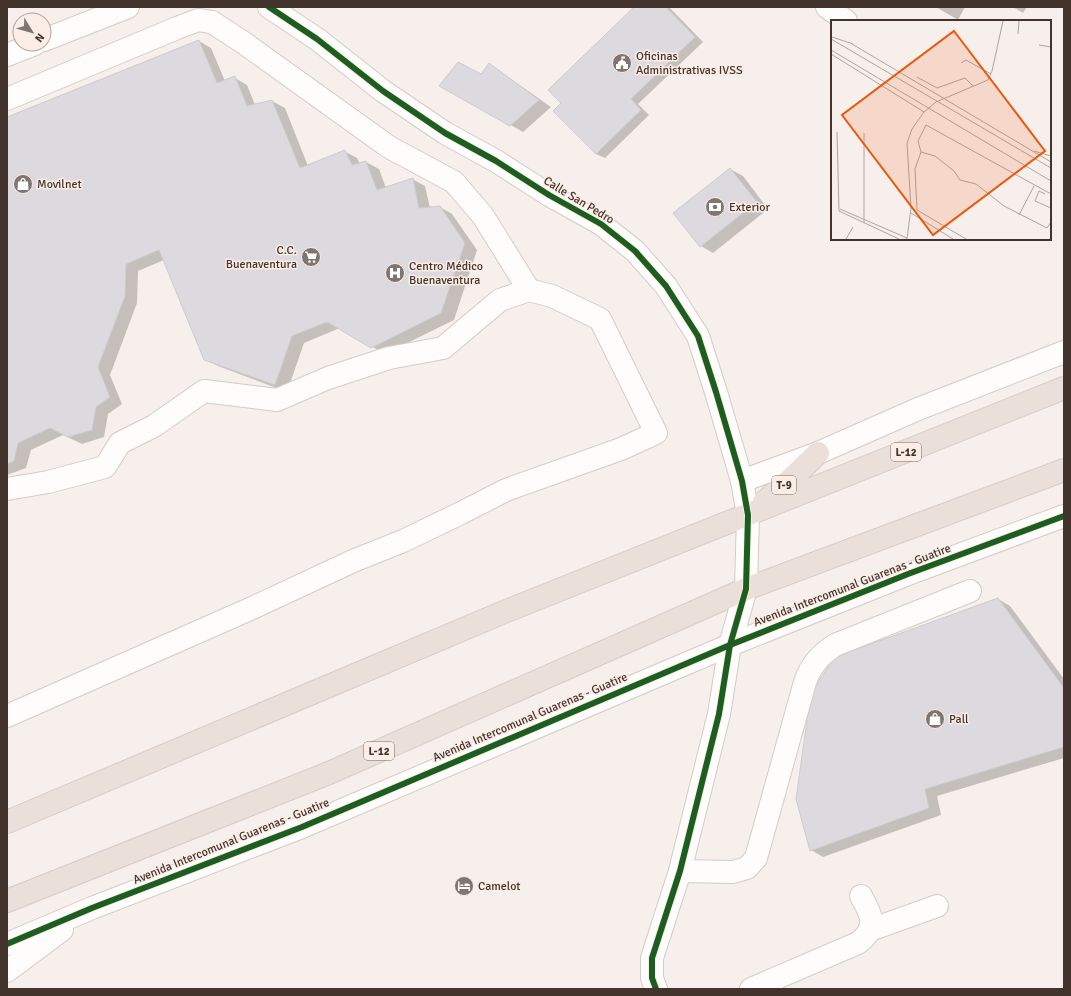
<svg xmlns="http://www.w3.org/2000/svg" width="1071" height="996" viewBox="0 0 1071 996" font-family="Signika,sans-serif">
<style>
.shadow{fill:#0003}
.building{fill:#dcdadf;stroke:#cccbce}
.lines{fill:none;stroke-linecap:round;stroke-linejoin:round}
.minor-casing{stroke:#d5cbc6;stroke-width:24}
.highway-casing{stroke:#d2cdca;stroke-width:24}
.minor{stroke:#fefdfc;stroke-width:22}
.highway{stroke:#ebe0d9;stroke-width:22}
.cycleway-casing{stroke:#fcede6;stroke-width:8}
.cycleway{stroke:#1b5e20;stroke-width:6}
.labels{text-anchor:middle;stroke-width:3;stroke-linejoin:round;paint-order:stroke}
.shield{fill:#fcede6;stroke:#7a6c64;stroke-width:1}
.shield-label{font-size:11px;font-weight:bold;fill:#42342d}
.poi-label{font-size:12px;fill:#42342d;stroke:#fcede6;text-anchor:start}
.street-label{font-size:12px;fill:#42342d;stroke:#fcede6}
.inset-road{fill:none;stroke:#afa49f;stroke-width:1}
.view{fill:#e8590c;fill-opacity:0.15;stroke:#e8590c;stroke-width:2}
.inset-edge{fill:none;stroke:#42342d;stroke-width:2}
</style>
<rect width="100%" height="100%" fill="#f7efeb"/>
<!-- shadow -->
<g class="shadow">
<polygon points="635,7 669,7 703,42 638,104 649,115 605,158 596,154 562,103"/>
<polygon points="936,7 965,7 958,20"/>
<polygon points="1013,7 1027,7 1023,13"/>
<polygon points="199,41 211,48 225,81 235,78 247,85 255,105 272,101 285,108 308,166 344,151 357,158 360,164 366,162 379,169 386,188 412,179 425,186 430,208 440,207 452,214 477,250 454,320 385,354 340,328 304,343 287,392 218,366 205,359 164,260 138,271 137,303 110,375 122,404 108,414 104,437 82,444 63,435 31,450 26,468 7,475 7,118"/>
<polygon points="489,65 501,72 551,107 523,132 441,86 481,76"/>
<polygon points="730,169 743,176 768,209 713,253 701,246"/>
<polygon points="998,599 1010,606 1064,679 1064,758 937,796 941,815 823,857 811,850"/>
</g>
<!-- building -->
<g class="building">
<polygon points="634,7 666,7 695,37 631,99 641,110 596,154 553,111 561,103 548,90"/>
<polygon points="199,40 217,83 235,76 247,106 272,100 300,168 345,150 352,165 366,161 377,190 413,178 419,208 440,206 465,243 441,313 371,348 327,322 292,336 275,385 204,360 159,250 126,264 125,296 98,367 110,397 96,407 92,430 68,437 50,428 18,443 14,461 7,464 7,117"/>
<polygon points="458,62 481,74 489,63 539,100 510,126 439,86"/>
<polygon points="730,168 757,202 700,247 673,213"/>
<polygon points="998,598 1064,688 1064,747 925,789 929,808 810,851 796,799 811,692 835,657"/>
</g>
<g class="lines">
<defs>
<g id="minor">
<polyline points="269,7 317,39 383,91 445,133 496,161 549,195 601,224 635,251 666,286 698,336 716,392 742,481 748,515 746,589 730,645 719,714 680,871 652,958 652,978 656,989"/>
<polyline points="827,7 846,21"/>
<polyline points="44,40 128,7"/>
<polyline points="7,55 35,44"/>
<polyline points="7,99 177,28 198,20 212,22 244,43 389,147 454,182 483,216 529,290"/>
<polyline points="742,481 818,453 918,409 1064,352"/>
<polyline points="7,489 48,482 105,467 120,443 154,426 204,391 277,400 328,378 389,358 443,348 500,300 529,290 552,296 600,319 656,433 621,449 506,490 461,513 403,541 353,561 250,609 7,716"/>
<path d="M 680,871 L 733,872 L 747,868 L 756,858 L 805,682 C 811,665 820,655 835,645 L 970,591"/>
<polyline points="870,930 937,906"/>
<polyline points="7,944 92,908 302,827 730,645 908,574 1064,516"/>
<polyline points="7,971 62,930"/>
<path d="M 751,989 L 858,943 C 878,928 872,915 861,896"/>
</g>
<g id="highway">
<polyline points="764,502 789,481 818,453"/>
<polyline points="7,822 504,612 1064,388"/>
<polyline points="7,901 329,773 746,589 1064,470"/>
</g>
</defs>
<!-- minor casing -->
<use href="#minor" class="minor-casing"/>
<!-- highway casing -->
<use href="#highway" class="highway-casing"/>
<!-- minor -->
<use href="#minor" class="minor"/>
<!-- highway -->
<use href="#highway" class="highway"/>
<defs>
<g id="cycleway">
<polyline points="269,7 317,39 383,91 445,133 496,161 549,195 601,224 635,251 666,286 698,336 716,392 742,481 748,515 746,589 730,645 719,714 680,871 652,958 652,978 656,989"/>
<polyline points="7,944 92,908 302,827 730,645 908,574 1064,516"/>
</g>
</defs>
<!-- cycleway casing -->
<use href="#cycleway" class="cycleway-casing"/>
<!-- cycleway -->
<use href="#cycleway" class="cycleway"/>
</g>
<!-- icons -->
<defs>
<symbol id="civic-disc" viewBox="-11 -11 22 22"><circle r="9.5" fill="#817570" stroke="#fcede6"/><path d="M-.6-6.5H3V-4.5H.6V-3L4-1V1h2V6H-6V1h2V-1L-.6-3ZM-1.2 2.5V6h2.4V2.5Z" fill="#fff"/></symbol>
<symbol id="shop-disc" viewBox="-11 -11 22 22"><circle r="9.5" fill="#817570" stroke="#fcede6"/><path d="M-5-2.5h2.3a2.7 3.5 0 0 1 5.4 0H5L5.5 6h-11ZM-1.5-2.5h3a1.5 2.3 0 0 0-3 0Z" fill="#fff"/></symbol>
<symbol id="bank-disc" viewBox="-11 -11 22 22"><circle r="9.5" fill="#817570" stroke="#fcede6"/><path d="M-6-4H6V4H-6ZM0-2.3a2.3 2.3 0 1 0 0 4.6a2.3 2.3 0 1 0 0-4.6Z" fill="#fff"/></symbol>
<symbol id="supermarket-disc" viewBox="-11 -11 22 22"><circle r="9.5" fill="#817570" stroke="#fcede6"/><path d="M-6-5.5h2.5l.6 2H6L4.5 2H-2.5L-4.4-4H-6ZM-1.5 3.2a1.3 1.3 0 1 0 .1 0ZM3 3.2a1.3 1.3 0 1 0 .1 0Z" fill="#fff"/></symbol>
<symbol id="hospital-disc" viewBox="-11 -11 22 22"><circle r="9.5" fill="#817570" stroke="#fcede6"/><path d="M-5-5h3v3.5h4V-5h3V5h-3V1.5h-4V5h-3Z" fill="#fff"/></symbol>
<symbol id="hotel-disc" viewBox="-11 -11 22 22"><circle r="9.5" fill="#817570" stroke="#fcede6"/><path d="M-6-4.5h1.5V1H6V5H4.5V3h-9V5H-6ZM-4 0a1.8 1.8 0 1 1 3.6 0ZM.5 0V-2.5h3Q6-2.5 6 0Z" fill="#fff"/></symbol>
</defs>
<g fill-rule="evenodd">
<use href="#civic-disc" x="611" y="52" width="22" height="22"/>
<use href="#shop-disc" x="12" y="173" width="22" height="22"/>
<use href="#bank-disc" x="704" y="196" width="22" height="22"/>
<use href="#supermarket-disc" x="300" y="246" width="22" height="22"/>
<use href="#hospital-disc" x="384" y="262" width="22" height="22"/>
<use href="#shop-disc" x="924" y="708" width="22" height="22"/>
<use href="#hotel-disc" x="453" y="875" width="22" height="22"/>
</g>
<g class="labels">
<!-- shield labels -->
<g class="shield">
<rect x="891" y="443" width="30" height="18" rx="3"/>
<rect x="772" y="476" width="24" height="18" rx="3"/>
<rect x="364" y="742" width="30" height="18" rx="3"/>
</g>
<g class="shield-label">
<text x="906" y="456">L-12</text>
<text x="784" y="489">T-9</text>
<text x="379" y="755">L-12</text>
</g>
<!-- poi labels -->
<g class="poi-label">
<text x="636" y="60">Oficinas<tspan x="636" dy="14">Administrativas IVSS</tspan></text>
<text x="37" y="188">Movilnet</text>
<text x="729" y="211">Exterior</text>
<text x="297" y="254" text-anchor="end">C.C.<tspan x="297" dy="14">Buenaventura</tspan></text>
<text x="409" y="270">Centro Médico<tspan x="409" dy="14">Buenaventura</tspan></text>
<text x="949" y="723">Pall</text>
<text x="478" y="890">Camelot</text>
</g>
<!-- street labels -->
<g class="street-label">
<text transform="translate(579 200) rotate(31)" y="4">Calle San Pedro</text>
<text transform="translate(852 585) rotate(-21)" y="4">Avenida Intercomunal Guarenas - Guatire</text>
<text transform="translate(530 717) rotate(-23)" y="4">Avenida Intercomunal Guarenas - Guatire</text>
<text transform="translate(231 841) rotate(-22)" y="4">Avenida Intercomunal Guarenas - Guatire</text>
</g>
</g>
<!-- overview -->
<g transform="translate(831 20)">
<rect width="220" height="220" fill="#f7efeb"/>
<path class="inset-road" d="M 187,14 L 188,1M 1,17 L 22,24M 0,19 L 220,148M 21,24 L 220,142M 208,25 L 220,27M 0,30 L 220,161M 0,34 L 93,92M 130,43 L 135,40 L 160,54M 86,57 L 106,68 L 134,58 L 142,66M 6,112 L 8,191 L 68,219M 33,113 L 33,203M 203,131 L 220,136M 90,132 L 84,149 L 86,190 L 135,219M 214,174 L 208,171 L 204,181 L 220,188M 220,174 L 95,105 L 87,121 L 90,132 L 104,136 L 123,151 L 129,160 L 145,164 L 173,186 L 216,208 L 220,202M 9,189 L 76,218M 80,193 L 122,219M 188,195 L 203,166M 15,219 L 22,207M 76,219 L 80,188 L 76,123 L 81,109 L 93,92 L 105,82 L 157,60 L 161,51 L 172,1"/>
<path class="view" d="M 123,11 L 214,131 L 102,215 L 11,95 Z"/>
<rect width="220" height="220" class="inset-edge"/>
</g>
<!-- border -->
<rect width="1071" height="996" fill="none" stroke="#42342d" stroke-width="16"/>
<!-- north arrow -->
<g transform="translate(32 32) rotate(127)"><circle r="19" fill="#fcede6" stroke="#b2a39c"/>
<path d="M0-3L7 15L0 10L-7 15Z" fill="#817570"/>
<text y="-6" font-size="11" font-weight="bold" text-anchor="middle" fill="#42342d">N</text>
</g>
</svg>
